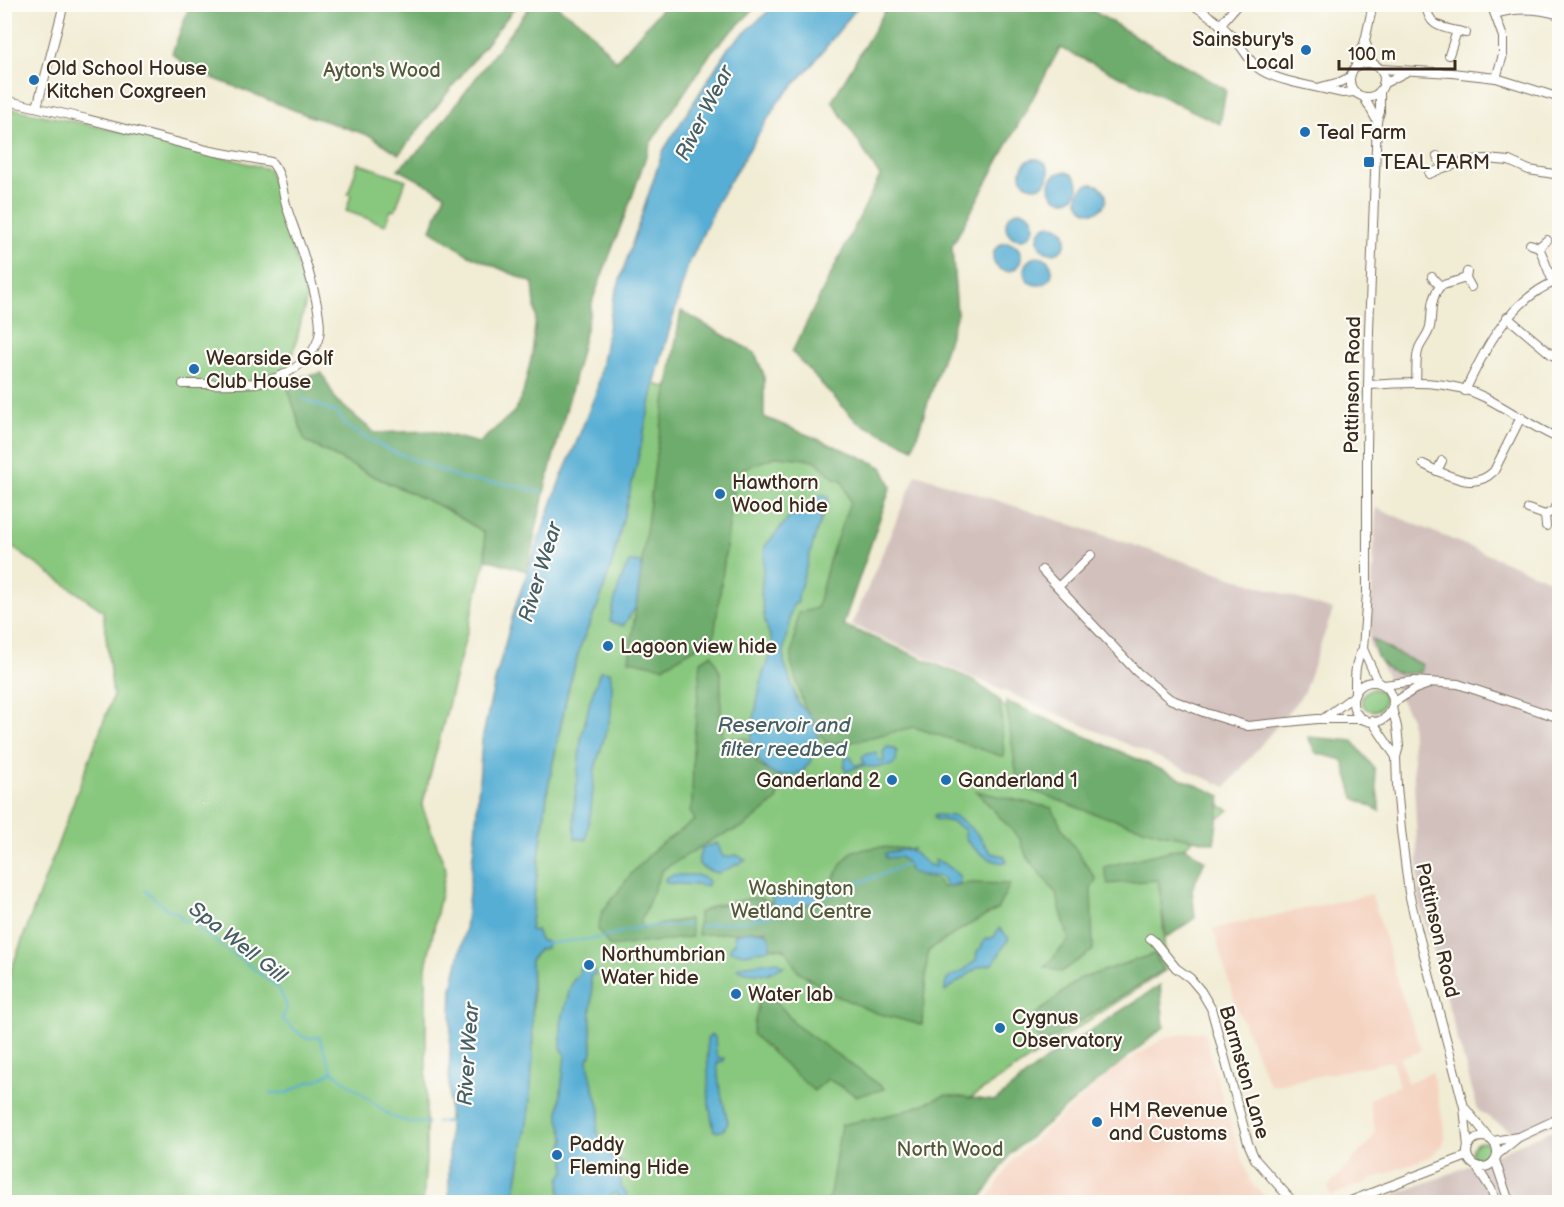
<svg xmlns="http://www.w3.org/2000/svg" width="1564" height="1207" viewBox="0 0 1564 1207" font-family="'Balsamiq Sans',sans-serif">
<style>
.built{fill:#f5d3c1}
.industrial{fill:#d1c0bc}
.green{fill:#88c77e;stroke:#62784e;stroke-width:1.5}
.forest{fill:#6eac6d;stroke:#546b46;stroke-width:1.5}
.water{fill:#57aed4;stroke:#496c79;stroke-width:1.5}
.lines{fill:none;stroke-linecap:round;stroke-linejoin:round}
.stream{stroke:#57aed4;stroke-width:2}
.minor-casing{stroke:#7b6e5e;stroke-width:10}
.minor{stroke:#fff;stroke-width:8}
.poi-dot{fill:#1f6fb2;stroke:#fdfcf7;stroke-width:2}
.labels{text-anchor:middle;stroke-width:4.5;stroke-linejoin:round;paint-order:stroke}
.poi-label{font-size:20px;fill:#3b2a1e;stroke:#fdfcf7;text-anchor:start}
.park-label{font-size:20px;fill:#52593b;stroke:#fdfcf7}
.street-label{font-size:20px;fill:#3b2a1e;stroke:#fdfcf7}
.water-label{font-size:21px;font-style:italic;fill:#465f67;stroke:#fdfcf7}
</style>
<rect width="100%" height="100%" fill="#fdfcf7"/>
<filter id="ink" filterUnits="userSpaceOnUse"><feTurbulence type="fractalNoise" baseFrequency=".0167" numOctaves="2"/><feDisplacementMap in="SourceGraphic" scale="12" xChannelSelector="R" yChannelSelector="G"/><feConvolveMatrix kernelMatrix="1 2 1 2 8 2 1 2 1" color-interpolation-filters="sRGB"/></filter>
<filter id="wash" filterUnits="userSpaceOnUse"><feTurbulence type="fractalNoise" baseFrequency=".008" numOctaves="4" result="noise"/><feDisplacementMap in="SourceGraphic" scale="24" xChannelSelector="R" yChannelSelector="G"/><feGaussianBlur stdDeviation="1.35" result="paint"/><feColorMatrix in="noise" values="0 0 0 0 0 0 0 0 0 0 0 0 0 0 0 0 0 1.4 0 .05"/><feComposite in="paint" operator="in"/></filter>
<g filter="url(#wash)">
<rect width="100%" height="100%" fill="#f1ecd4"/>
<!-- built -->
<g class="built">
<polygon points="1372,894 1398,984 1421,1049 1419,1052 1400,1058 1407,1083 1432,1072 1445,1129 1443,1145 1431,1156 1331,1196 1327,1188 1372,1139 1375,1130 1369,1099 1399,1086 1392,1061 1270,1086 1236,1005 1213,929"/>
<polygon points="1204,1031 1227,1115 1250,1181 1270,1202 986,1202 1013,1159 1118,1067 1166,1037"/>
</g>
<!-- industrial -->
<g class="industrial">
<polygon points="916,474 1333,610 1303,694 1226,787 852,625"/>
<polygon points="1376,508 1559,584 1559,1122 1519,1137 1478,1110 1420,906 1411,718 1369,644"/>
<polygon points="1559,1127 1559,1202 1373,1202 1444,1176"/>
</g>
<!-- green -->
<g class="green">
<polygon points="5,107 146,137 269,169 307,297 293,355 287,385 305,441 371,475 442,507 484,532 486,559 422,806 446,869 426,967 426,1159 423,1202 5,1202 4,989 113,696 103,611 5,542"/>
<polygon points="358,163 406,180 395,211 391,210 386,225 346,211 351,195 348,194"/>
<polygon points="654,384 706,398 875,466 830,628 1001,705 1229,810 1159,868 1166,970 920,1131 901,1202 515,1202 515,1193 533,1006 531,959 540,949 546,947 546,942 540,940 536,930 533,932 530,930 548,787 568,690 581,644 600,600 613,560"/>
<circle cx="1373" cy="700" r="11"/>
<circle cx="1482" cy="1152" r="10"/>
</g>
<!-- forest -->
<g class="forest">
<polygon points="532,4 555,5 584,25 616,61 665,5 758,5 712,51 650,144 633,194 593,299 573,384 546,484 527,571 486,559 484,532 442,507 371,475 305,441 287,385 301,377 322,373 336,400 375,433 432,431 479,443 515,411 523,393 532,355 536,316 533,283 467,254 431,230 445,194 398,169 426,144"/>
<polygon points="889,4 1083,5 1226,90 1220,124 1060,48 952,246 957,314 913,448 857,422 792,352 880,176 832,101"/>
<polygon points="190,5 517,5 399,154 371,136 309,116 190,69 172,53"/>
<polygon points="681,311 755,353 764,375 764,417 861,457 882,467 891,486 843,625 973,680 1000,701 1004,757 914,727 848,743 826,743 803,703 791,662 798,613 817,608 830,558 850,502 842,480 834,478 815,460 778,456 744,468 735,482 714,637 663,667 629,660 657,449"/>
<path d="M 1372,639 L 1394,652 L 1423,665 L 1421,672 C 1404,675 1388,675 1378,658 C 1375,653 1374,645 1372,639 Z"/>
<polygon points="712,654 721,675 721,720 724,739 748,738 758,765 781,778 777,800 745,826 715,838 662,870 641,921 642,928 689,919 692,937 610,947 598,929 602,912 632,873 657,847 695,820 690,811 692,803 693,752 701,661"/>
<polygon points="1006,701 1221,796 1214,843 1160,833 1089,812 1018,785"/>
<polygon points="1308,737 1353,741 1374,768 1380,811 1354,798 1343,760 1316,753"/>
<polygon points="976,791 1052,808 1064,832 1096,879 1091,889 1093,950 1061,972 1045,967 1069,940 1056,893 1027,857 1020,839"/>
<polygon points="879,847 913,849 900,857 908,864 911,872 937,880 942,887 971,883 1010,884 997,910 963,928 928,951 922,1025 876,1013 830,993 797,970 785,949 761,946 767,930 698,935 699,913 713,906 757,897 777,905 797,908 817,900 805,894 803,889 830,885 842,863 853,851"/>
<polygon points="1185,847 1205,861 1192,889 1195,918 1166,938 1158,880 1108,884 1104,867"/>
<polygon points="1154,954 1163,970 1043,1044 1028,1021 1079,979"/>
<polygon points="1160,985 1164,1027 1011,1153 979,1202 833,1202 829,1200 841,1125 903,1112 946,1095 995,1101 1044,1061"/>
<polygon points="772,996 796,1025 885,1089 857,1096 828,1079 814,1091 752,1034 759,1001"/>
</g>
<!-- water -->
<g class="water">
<polygon points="775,5 859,5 812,65 778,102 719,199 687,268 656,377 637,463 613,560 600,600 581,644 568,690 548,787 530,930 533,931 536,930 540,940 546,942 546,948 540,949 531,959 533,1056 529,1112 515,1193 515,1202 449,1202 449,1081 452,988 465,930 475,836 482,740 495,681 516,604 560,480 575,446 597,390 613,301 663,151 728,48"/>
<circle cx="1035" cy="173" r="14"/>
<circle cx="1064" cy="186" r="14"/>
<circle cx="1092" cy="198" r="14"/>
<circle cx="1020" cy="225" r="14"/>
<circle cx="1052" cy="239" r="14"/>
<circle cx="1007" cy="257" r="14"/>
<circle cx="1038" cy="271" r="14"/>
<polygon points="821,495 828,497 828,502 816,533 798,596 798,602 793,605 790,615 789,627 784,646 784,662 798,703 813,719 818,738 810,762 802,772 791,775 776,775 768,771 760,762 751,742 752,729 762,677 773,645 765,622 761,593 765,546 788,519"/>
<path d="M 629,562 L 642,563 L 636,607 L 623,626 L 610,621 C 614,601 619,581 629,562 Z"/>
<polygon points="600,671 610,672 612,685 611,715 595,769 591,810 586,840 575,838 574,809 581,739 590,701"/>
<path d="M 887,747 L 894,748 L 897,752 L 896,762 L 890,766 C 884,765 881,767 875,767 C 868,768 862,764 855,768 C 852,769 849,771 846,772 L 844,767 L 846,757 L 851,757 L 855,765 L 864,764 L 862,758 L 864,755 L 876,752 L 879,761 L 884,761 L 883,752 Z"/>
<path d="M 934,815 L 954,816 L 965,823 L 979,836 L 991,853 L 1004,856 L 1007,862 C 994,865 973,850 966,839 C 965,836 965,833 965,830 L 952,822 L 935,819 Z"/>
<path d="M 717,843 L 723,857 L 737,855 L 746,860 L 719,873 C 714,872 702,869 699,864 C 697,860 701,852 702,848 Z"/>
<path d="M 909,849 L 929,865 L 935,866 L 934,860 C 945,862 953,869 960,877 L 960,883 L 948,887 L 941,877 L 920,875 L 911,872 L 908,864 L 900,857 L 886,858 L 885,853 Z"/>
<polygon points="672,875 697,875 708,880 707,886 666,883 665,879"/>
<polygon points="819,891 822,904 806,904 798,910 788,911 776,907 773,909 772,897 778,892 793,894"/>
<path d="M 999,928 L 1009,938 L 993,964 L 979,967 L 945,991 C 944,975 954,977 964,970 C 968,967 972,963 976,960 L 977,951 L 981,948 L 984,940 L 994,937 Z"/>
<polygon points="751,931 764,932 770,937 770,949 745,954 730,951 731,945 735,943 734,935 741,932"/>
<polygon points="777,961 784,966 767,974 746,972 737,969 740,966"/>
<path d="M 582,967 L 593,969 L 596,974 L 590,976 C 593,988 592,998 591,1010 C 590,1024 592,1037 592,1050 L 591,1056 L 589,1057 L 588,1059 C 589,1077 596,1093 600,1110 C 601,1117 597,1122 597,1129 C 597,1135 610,1158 616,1160 C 618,1162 622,1161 625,1162 L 617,1163 C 610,1176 624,1174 621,1187 L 627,1194 L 626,1196 L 628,1200 L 632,1202 L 623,1202 L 620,1197 L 615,1193 L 611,1195 L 609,1202 L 560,1202 L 560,1179 L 565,1171 L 565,1156 L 562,1149 L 565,1139 L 559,1119 L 559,1110 L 565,1054 L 561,1048 L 561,1023 L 570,988 L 573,981 L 580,973 L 579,969 Z"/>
<path d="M 713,1035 L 715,1037 L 716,1052 L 718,1058 L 724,1058 L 724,1061 L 717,1063 L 719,1084 L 728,1123 C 724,1130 722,1133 714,1131 L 709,1105 L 707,1039 L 710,1036 Z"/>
</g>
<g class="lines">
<!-- stream -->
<g class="stream">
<polyline points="303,399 339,414 347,427 389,450 466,480 507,484 542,492"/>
<polyline points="145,890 168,910 178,913 183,921 194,921 199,930 249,965 279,989 287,1007 282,1019 305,1038 319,1037 332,1071 392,1117 413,1123 428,1123"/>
<polyline points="821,898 908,864"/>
<path d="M 700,927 C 713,923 726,923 739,922 C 755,920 772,916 788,911"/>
<polyline points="543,944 598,938 641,927 688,925"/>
<polyline points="270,1093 287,1093 308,1082 318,1080 331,1072"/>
<polyline points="436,1122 451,1122"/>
</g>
</g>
</g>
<g filter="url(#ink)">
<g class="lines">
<defs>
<g id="minor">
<path d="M 1191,4 C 1207,13 1223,26 1235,39 C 1243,48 1249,61 1258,68 C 1274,81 1321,88 1343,93 L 1355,92"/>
<path d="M 1426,4 C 1428,25 1439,27 1457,31"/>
<polyline points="1491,4 1503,37 1503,55 1496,78"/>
<path d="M 1495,14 C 1517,7 1537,8 1560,15"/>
<polyline points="1220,25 1238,4"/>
<polyline points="1365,41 1373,64"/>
<polyline points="1449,55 1457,31 1466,33"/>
<circle cx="1367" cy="80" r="17"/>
<polyline points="1355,68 1365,41 1373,4"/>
<polyline points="1380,69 1452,73 1496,78 1560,98"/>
<polyline points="1383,84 1406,72"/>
<polyline points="1321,87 1340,82 1350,77"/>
<polyline points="1364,97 1377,121"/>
<path d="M 4,100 L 87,119 L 211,151 L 271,162 C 282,173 282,190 286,204 C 289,216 294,227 298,239 C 305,258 324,317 319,336 C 313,362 281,380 256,383 C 232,385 207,384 183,384"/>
<polyline points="37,107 64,4"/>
<polyline points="1443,168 1472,160 1486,159 1509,161 1529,170 1560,175"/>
<polyline points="1429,174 1443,168 1437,156"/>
<polyline points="1530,244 1539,247 1547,240"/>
<polyline points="1539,247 1553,282"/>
<polyline points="1467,272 1466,278 1471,287"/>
<polyline points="1432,277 1440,286 1466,278"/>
<polyline points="1507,317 1552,355 1560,358"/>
<path d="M 1416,382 C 1417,371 1415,358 1419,348 C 1422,341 1428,335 1430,327 C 1433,310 1429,301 1440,286"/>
<path d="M 1368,385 C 1409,382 1449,379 1486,398 C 1511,411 1534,428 1560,439"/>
<path d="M 1465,391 C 1483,353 1502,314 1539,290 C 1546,286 1551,282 1560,281"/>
<polyline points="1423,464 1437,471 1442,461"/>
<path d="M 1437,471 C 1458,479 1476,489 1494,471 L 1521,417"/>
<polyline points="1528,509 1545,515 1546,526"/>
<polyline points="1545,515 1553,511 1560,502"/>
<polyline points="1042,570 1137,672 1170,699 1206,713 1248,726 1317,719 1364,719"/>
<polyline points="1058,587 1091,555"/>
<polyline points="1363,649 1378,682"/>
<circle cx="1373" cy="702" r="20"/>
<polyline points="1384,685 1414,681 1458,684 1560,718"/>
<path d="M 1355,693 C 1355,678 1354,662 1363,649 L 1367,592 L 1367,448 L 1369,330 L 1377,121 L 1380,112 L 1380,91"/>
<polyline points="1393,703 1415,689 1429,684"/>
<polyline points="1392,708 1397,727 1399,746 1396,757 1397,786 1401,830 1409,893 1417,928 1464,1107 1468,1147"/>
<polyline points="1323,719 1354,696"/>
<polyline points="1372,721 1396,757"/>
<polyline points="1150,938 1154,941 1176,968 1190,978 1201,991 1211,1008 1248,1143 1255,1159 1293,1202"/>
<polyline points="1465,1108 1489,1138"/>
<circle cx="1482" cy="1152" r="15"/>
<polyline points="1493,1141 1518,1137"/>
<polyline points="1497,1155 1519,1137 1560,1118"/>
<polyline points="1495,1160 1509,1202"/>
<polyline points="1476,1166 1491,1189 1496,1202"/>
<polyline points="1348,1202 1467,1156"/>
</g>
</defs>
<!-- minor casing -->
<use href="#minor" class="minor-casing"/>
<!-- minor -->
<use href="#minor" class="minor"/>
</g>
</g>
<!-- markers -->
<g class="poi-dot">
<circle cx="1306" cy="50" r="6"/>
<circle cx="34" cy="80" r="6"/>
<circle cx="1305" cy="132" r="6"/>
<rect x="1363" y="156" width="12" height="12" rx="3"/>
<circle cx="194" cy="369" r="6"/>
<circle cx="720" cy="494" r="6"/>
<circle cx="608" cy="646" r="6"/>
<circle cx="892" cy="780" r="6"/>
<circle cx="946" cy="780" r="6"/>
<circle cx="589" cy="965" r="6"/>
<circle cx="736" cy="994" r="6"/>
<circle cx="1000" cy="1028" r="6"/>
<circle cx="1097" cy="1122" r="6"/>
<circle cx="557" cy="1155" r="6"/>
</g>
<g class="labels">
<!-- poi labels -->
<g class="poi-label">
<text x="1294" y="46" text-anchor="end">Sainsbury's<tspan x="1294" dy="23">Local</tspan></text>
<text x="46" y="75">Old School House<tspan x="46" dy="23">Kitchen Coxgreen</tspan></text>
<text x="1317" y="139">Teal Farm</text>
<text x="1381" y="169">TEAL FARM</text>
<text x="206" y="365">Wearside Golf<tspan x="206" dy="23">Club House</tspan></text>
<text x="732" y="489">Hawthorn<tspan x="732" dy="23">Wood hide</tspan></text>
<text x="620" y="653">Lagoon view hide</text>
<text x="880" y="787" text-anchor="end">Ganderland 2</text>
<text x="958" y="787">Ganderland 1</text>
<text x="601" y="961">Northumbrian<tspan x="601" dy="23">Water hide</tspan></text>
<text x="748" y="1001">Water lab</text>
<text x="1012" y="1024">Cygnus<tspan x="1012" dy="23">Observatory</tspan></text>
<text x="1109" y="1117">HM Revenue<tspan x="1109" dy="23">and Customs</tspan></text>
<text x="569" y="1151">Paddy<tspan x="569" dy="23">Fleming Hide</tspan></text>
</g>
<!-- park labels -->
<g class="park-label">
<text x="382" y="77">Ayton's Wood</text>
<text x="801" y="895">Washington<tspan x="801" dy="23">Wetland Centre</tspan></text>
<text x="950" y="1156">North Wood</text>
</g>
<!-- street labels -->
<g class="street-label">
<text transform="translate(1352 385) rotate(-89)" y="7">Pattinson Road</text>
<text transform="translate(1438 930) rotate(77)" y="7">Pattinson Road</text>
<text transform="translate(1245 1072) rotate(74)" y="7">Barmston Lane</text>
</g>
<!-- water labels -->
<g class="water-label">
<text transform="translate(704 113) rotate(-63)" y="7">River Wear</text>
<text transform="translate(540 572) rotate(-73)" y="7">River Wear</text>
<text x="784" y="732">Reservoir and<tspan x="784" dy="24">filter reedbed</tspan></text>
<text transform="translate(238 942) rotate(38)" y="7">Spa Well Gill</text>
<text transform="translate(468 1054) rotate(-86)" y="7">River Wear</text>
</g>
</g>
<!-- margin -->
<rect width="1564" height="1207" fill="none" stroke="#fdfcf7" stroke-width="24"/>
<!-- scale -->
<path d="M1339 60v9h116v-9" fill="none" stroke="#3b2a1e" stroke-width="3"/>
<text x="1348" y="60" font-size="18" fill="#3b2a1e" stroke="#fdfcf7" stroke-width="4.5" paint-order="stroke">100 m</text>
</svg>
